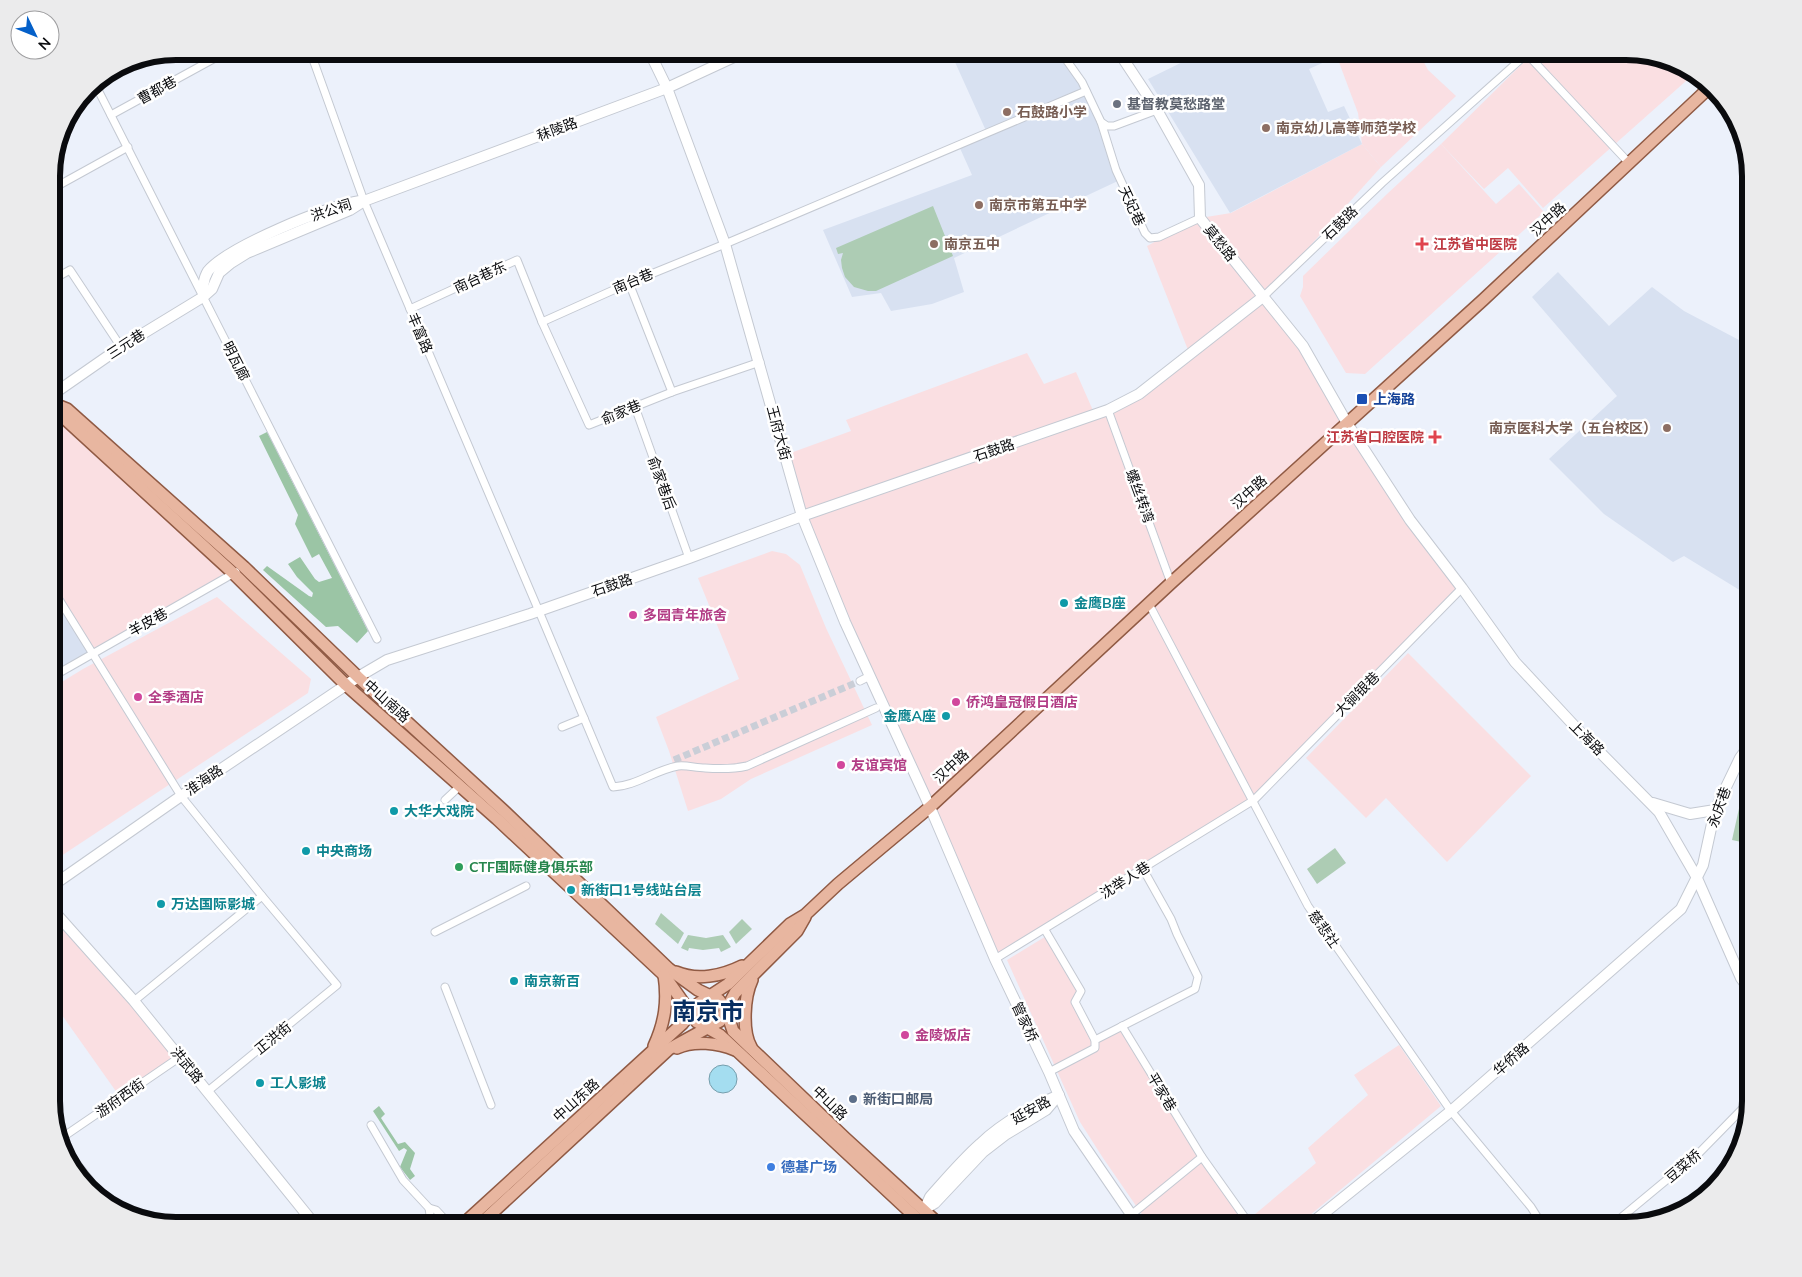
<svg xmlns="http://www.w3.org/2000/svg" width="1802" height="1277" viewBox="0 0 1802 1277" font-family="Mulish,'Noto Sans SC',sans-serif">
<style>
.commercial{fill:#fadfe2}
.built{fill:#d8e1f1}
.medical{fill:#fadfe3}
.green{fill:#adccb4}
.forest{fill:#9bc5a5}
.water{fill:#a4ddf0;stroke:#769eac}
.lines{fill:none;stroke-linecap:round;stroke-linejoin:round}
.street-tunnel{stroke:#caced7;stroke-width:7;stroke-dasharray:7 3.5;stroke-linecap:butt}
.street-casing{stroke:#c4c9d2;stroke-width:9}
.secondary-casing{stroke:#c4c9d2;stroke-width:12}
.primary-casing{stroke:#905a44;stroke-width:14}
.street{stroke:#fff;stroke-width:7}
.secondary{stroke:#fff;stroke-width:10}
.primary{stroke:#e8b6a0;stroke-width:11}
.worship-dot{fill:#6b7280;stroke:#fff;stroke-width:2}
.education-dot{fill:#8d6e63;stroke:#fff;stroke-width:2}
.health-dot{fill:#e0444e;stroke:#fff;stroke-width:2}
.transit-dot{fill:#1a4fb4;stroke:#fff;stroke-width:2}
.culture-dot{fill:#0f9aa8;stroke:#fff;stroke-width:2}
.hotel-dot{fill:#d1479c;stroke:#fff;stroke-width:2}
.leisure-dot{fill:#2e9e5b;stroke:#fff;stroke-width:2}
.service-dot{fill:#5c6f8a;stroke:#fff;stroke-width:2}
.shop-dot{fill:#3f7fe0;stroke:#fff;stroke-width:2}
.labels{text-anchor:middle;stroke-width:5;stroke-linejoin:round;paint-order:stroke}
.street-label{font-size:14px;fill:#0a0b0e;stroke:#fff}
.worship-label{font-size:14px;font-weight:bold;fill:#5b616d;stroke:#fff;text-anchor:start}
.education-label{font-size:14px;font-weight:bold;fill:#785e54;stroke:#fff;text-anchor:start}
.health-label{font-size:14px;font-weight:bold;fill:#be3a42;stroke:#fff;text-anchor:start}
.transit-label{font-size:14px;font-weight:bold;fill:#164399;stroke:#fff;text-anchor:start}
.culture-label{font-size:14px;font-weight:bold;fill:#0d838f;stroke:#fff;text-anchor:start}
.hotel-label{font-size:14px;font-weight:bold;fill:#b23c85;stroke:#fff;text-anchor:start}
.leisure-label{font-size:14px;font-weight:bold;fill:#27864d;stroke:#fff;text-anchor:start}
.service-label{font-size:14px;font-weight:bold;fill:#4e5e75;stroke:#fff;text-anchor:start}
.shop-label{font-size:14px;font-weight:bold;fill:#366cbe;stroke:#fff;text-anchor:start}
.town-label{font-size:24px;font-weight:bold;fill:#082f62;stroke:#fff}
.rim{fill:none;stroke:#0a0b0e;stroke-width:6}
</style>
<rect width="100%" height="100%" fill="#ecf1fb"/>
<!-- commercial -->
<g class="commercial">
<polygon points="1535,51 1627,51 1666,58 1695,73 1543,208 1508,168 1484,189 1441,144"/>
<polygon points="1362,144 1381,167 1264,297 1347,423 1462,588 1254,800 995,959 845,622 785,455 851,431 846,420 1027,353 1044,384 1076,372 1095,415 1108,410 1190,355 1147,246 1200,218 1231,213"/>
<polygon points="52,403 244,567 91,654 52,588"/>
<polygon points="772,551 786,554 800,565 826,628 872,725 751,779 721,799 688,811 669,751 656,717 739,679 698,578"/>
<polygon points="217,597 311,679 308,693 52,862 52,688 83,669"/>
<polygon points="1408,653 1531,776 1447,862 1386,798 1366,818 1306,758"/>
<polygon points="52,909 180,1057 120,1097 52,1001"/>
<polygon points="1048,935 1081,991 1075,1002 1095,1040 1122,1026 1202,1157 1248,1220 1316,1163 1308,1148 1368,1095 1354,1075 1399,1045 1441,1106 1297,1226 1150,1226 1103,1158 1080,1122 1007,960"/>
</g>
<!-- built -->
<g class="built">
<polygon points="950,51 1060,51 1082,82 1120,180 954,258 964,292 932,304 891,311 881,293 852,297 823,230 972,175 959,146 987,133"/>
<polygon points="1205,51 1349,51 1309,69 1328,112 1344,106 1362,144 1230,213 1148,79"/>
<polygon points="1558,272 1609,326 1652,287 1684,311 1739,340 1751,351 1751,597 1684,556 1673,562 1604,514 1549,459 1617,396 1532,297"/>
<polygon points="52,588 91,654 52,677"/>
</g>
<!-- medical -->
<g class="medical">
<polygon points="1349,51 1418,51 1428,70 1456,96 1381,167 1362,144 1358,113 1337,57"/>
<polygon points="1441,144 1496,204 1519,184 1544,212 1365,374 1346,373 1300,296 1303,287 1303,276 1387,194"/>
</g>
<!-- green -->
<g class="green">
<polygon points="933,206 953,256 876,291 868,291 854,287 845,277 842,268 841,260 843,253 838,254 836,248"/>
<polygon points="1751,773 1751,844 1732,840 1744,786"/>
<polygon points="1335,848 1346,863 1317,884 1307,869"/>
<polygon points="661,913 684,933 678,944 655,924"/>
<polygon points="742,919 752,929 736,944 729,932"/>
<polygon points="688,935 706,938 723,935 731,947 721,952 719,948 703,950 689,948 688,951 681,948"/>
</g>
<!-- forest -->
<g class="forest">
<polygon points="267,432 368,631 357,643 338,626 326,627 263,570 267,566 309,596 312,597 313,593 297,577 288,564 300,557 315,579 319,582 332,578 319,554 312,558 295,524 298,515 259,436"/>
<polygon points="379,1106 385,1114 381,1118 398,1144 405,1142 415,1153 410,1169 415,1176 410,1180 400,1167 407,1150 404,1148 399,1151 373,1111"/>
</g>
<!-- water -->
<circle class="water" cx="723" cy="1079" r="14"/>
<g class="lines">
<!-- street-tunnel -->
<polyline class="street-tunnel" points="674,760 860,681"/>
<defs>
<g id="street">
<path d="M 310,51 L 364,201 L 541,616 L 613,787 C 636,786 655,770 678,766 C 687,765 696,768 705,768 C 719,769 734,769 747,766 L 876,708"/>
<polyline points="1060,51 1082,82 1101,122 1107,126 1114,126 1157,110"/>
<polyline points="1527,54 1629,163"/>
<polyline points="94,82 377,639"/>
<polyline points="111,115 228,51"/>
<polyline points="1101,122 1116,170 1145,233 1150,238 1159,237 1200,218"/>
<polyline points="52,189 128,147"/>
<polyline points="52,280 70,270 121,347"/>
<polyline points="629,283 672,392"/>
<polyline points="1264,296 1382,183 1530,51"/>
<polyline points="410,309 517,260 542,322 589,425 672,392 760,362"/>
<polyline points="542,322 629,283 725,244 1086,91"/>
<polyline points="635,407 689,558"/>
<polyline points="1108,410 1171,583"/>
<polyline points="52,588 181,796 262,896 337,985 208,1091"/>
<polyline points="1149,604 1308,906 1451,1111 1531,1207 1543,1226"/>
<polyline points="52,677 236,572"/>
<polyline points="860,681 870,676"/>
<polyline points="562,727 584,718"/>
<polyline points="445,800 460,786"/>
<polyline points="1045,930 1081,991 1075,1002 1095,1040"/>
<polyline points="435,932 526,886"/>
<polyline points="995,959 1254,800 1462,588"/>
<polyline points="445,987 491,1105"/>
<polyline points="134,1001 262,896"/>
<polyline points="1122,1026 1202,1157"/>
<polyline points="1049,1072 1095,1048 1095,1040 1195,989 1198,977 1177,934 1171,919 1143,869"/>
<polyline points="371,1125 403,1180 429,1208 430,1215 439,1226"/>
<polyline points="60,1139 180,1057"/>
<polyline points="60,1142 109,1205"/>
<polyline points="429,1208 436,1210 451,1226"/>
<polyline points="1131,1215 1202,1157 1251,1226"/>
<polyline points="1611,1226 1699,1153 1751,1100"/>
</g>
<g id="secondary">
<polyline points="649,51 667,88 725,244 802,516 845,622 930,807 995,959 1049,1072 1074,1131 1139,1226"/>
<polyline points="1118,51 1157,110 1199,185 1200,218 1303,346 1347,423 1410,520 1462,588 1515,662 1581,733 1659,812 1696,876 1741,978 1751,992"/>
<path d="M 203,297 C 203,288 203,279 208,271 C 228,247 329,205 360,201"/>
<polyline points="52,395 121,347 203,297 212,289 219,273 231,263 247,253 350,210 364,201 667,88 747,51"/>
<polyline points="1653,803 1690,814 1715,810"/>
<polyline points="52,886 181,796 358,677 387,660 530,614 689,558 802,516 1108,410 1139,394 1264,296"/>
<polyline points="52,909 134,1001 316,1226"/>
<polyline points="925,1209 935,1203 983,1152 1005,1135 1046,1110 1057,1097"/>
<path d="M 924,1210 L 930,1197 C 946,1179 962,1160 980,1144 C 1002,1123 1031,1107 1059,1095"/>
<polyline points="1308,1226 1451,1111 1681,909 1703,865 1715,810 1740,758 1751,743"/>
</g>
<g id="primary">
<polyline points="52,403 67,409 244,567 358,677 504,811 669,969 698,990 719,1000 726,1010 733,1031 845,1138 941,1226"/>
<polyline points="52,407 233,573 346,685 497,819 664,975 697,1022 720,1035 925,1226"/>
<path d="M 676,972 C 697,981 722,976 742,966"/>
<path d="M 654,1046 C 665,1022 668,1001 664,975"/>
<path d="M 751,1047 C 742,1031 744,997 752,980"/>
<path d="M 677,1048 C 694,1040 718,1043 735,1050"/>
<polyline points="461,1226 682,1024 699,1003 728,984 790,924 805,915 838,884 930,807 1171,583 1483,300 1710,87"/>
<polyline points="478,1226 669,1049 720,1021 735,993 797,931 805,917"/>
</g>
</defs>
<!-- street casing -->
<use href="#street" class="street-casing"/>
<!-- secondary casing -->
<use href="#secondary" class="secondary-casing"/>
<!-- primary casing -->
<use href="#primary" class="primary-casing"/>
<!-- street -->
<use href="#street" class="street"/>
<!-- secondary -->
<use href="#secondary" class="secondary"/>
<!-- primary -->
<use href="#primary" class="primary"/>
</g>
<!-- markers -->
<circle class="worship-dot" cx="1117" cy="104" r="5"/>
<g class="education-dot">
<circle cx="1007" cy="112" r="5"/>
<circle cx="1266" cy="128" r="5"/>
<circle cx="979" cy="205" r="5"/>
<circle cx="934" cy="244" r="5"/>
<circle cx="1667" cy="428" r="5"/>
</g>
<g class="health-dot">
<path d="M1419.5 236.5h5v5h5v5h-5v5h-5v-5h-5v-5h5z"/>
<path d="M1432.5 429.5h5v5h5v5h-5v5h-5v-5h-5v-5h5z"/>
</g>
<rect class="transit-dot" x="1356" y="393" width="12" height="12" rx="2.5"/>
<g class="culture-dot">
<circle cx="1064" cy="603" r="5"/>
<circle cx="946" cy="716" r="5"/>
<circle cx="394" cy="811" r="5"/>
<circle cx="306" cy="851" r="5"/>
<circle cx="571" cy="890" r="5"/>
<circle cx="161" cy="904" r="5"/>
<circle cx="514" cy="981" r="5"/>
<circle cx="260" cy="1083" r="5"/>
</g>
<g class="hotel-dot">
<circle cx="633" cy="615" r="5"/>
<circle cx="138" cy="697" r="5"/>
<circle cx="956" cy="702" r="5"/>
<circle cx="841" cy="765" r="5"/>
<circle cx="905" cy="1035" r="5"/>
</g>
<circle class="leisure-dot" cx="459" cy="867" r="5"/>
<circle class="service-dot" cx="853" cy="1099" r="5"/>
<circle class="shop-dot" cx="771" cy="1167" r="5"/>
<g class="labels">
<!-- street labels -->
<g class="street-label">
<text transform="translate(157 90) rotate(-29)" y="5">曹都巷</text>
<text transform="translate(557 129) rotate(-20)" y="5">秣陵路</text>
<text transform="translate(1132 206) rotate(65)" y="5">天妃巷</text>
<text transform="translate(331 210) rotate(-18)" y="5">洪公祠</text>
<text transform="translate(1548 219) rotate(-43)" y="5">汉中路</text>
<text transform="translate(1340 223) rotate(-44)" y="5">石鼓路</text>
<text transform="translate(1220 243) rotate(51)" y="5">莫愁路</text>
<text transform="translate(480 277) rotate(-25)" y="5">南台巷东</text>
<text transform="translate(633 281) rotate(-23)" y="5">南台巷</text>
<text transform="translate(420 333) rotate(67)" y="5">丰富路</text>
<text transform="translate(126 344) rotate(-33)" y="5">三元巷</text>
<text transform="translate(236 361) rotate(63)" y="5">明瓦廊</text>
<text transform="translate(621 412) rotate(-22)" y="5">俞家巷</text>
<text transform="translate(779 433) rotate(75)" y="5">王府大街</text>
<text transform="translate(994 450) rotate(-19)" y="5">石鼓路</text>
<text transform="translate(662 483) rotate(70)" y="5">俞家巷后</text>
<text transform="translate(1249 492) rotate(-42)" y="5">汉中路</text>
<text transform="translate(1140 496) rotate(70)" y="5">螺丝转湾</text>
<text transform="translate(612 585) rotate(-19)" y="5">石鼓路</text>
<text transform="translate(148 622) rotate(-29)" y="5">羊皮巷</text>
<text transform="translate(1357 694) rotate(-45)" y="5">大锏银巷</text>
<text transform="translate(387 701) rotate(42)" y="5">中山南路</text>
<text transform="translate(1587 738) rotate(45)" y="5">上海路</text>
<text transform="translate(951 766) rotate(-43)" y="5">汉中路</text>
<text transform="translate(204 780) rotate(-34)" y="5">淮海路</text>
<text transform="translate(1719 807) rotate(-70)" y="5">永庆巷</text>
<text transform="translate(1125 880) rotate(-32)" y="5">沈举人巷</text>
<text transform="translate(1324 929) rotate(55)" y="5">慈悲社</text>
<text transform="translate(1025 1022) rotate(65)" y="5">管家桥</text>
<text transform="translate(273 1038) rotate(-39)" y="5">正洪街</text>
<text transform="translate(1511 1059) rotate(-41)" y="5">华侨路</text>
<text transform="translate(187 1065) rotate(51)" y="5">洪武路</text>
<text transform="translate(1162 1092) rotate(59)" y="5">平家巷</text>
<text transform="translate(120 1098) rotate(-35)" y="5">游府西街</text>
<text transform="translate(576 1100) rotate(-42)" y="5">中山东路</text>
<text transform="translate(830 1103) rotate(44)" y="5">中山路</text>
<text transform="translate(1031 1110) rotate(-29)" y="5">延安路</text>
<text transform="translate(1683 1166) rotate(-40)" y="5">豆菜桥</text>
</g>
<!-- worship labels -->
<g class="worship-label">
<text x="1127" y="109">基督教莫愁路堂</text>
</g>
<!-- education labels -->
<g class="education-label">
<text x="1017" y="117">石鼓路小学</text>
<text x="1276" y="133">南京幼儿高等师范学校</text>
<text x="989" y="210">南京市第五中学</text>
<text x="944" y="249">南京五中</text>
<text x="1657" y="433" text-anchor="end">南京医科大学（五台校区）</text>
</g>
<!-- health labels -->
<g class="health-label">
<text x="1433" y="249">江苏省中医院</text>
<text x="1424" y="442" text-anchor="end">江苏省口腔医院</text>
</g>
<!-- transit labels -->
<g class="transit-label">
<text x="1373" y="404">上海路</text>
</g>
<!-- culture labels -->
<g class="culture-label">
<text x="1074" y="608">金鹰B座</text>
<text x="936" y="721" text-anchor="end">金鹰A座</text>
<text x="404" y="816">大华大戏院</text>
<text x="316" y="856">中央商场</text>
<text x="581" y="895">新街口1号线站台层</text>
<text x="171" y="909">万达国际影城</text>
<text x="524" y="986">南京新百</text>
<text x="270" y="1088">工人影城</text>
</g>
<!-- hotel labels -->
<g class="hotel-label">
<text x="643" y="620">多园青年旅舍</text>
<text x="148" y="702">全季酒店</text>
<text x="966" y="707">侨鸿皇冠假日酒店</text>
<text x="851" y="770">友谊宾馆</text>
<text x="915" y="1040">金陵饭店</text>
</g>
<!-- leisure labels -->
<g class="leisure-label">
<text x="469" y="872">CTF国际健身俱乐部</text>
</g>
<!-- service labels -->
<g class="service-label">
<text x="863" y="1104">新街口邮局</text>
</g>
<!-- shop labels -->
<g class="shop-label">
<text x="781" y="1172">德基广场</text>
</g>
<!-- town labels -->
<g class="town-label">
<text x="708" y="1020">南京市</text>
</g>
</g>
<!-- crop -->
<path d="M0 0H1802V1277H0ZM176 60H1626A116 116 0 0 1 1742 176V1101A116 116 0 0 1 1626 1217H176A116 116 0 0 1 60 1101V176A116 116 0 0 1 176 60Z" fill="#ebebec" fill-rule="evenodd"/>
<path class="rim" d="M176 60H1626A116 116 0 0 1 1742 176V1101A116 116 0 0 1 1626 1217H176A116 116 0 0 1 60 1101V176A116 116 0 0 1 176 60Z"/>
<!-- north arrow -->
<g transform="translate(35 35) rotate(133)"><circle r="24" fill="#ffffff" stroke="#9d9d9f"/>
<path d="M0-4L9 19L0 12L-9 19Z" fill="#0460c9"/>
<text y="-8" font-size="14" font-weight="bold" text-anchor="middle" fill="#0a0b0e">N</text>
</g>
</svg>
